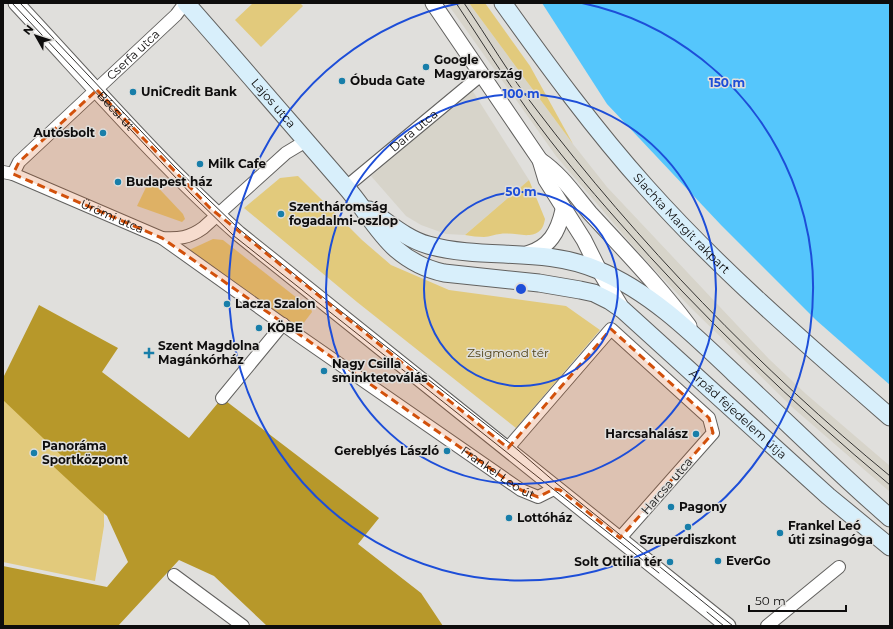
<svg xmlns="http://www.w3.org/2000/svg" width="893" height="629" viewBox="0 0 893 629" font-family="Montserrat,sans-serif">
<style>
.built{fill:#d7d4ca}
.green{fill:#e2ca7c}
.forest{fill:#b7982a}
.water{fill:#55c6fc}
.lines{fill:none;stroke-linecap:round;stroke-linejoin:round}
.minor-casing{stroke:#62615f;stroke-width:14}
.tertiary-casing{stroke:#62615f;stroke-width:17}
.secondary-casing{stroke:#62615f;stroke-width:19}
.minor{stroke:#fff;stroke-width:12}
.tertiary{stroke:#fff;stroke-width:15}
.secondary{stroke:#d8effb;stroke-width:17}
.tram{stroke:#353433;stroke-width:1}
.marked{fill:#d2510c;fill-opacity:0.2;stroke:#d2510c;stroke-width:3;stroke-dasharray:8 5;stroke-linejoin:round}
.ring{fill:none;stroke:#1d4ed8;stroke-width:2}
.poi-dot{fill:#187ea9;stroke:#e0dfdc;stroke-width:1.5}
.labels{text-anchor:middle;stroke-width:3;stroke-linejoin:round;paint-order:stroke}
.street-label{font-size:12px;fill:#0e0d0d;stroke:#e0dfdc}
.poi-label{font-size:12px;font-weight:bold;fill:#0e0d0d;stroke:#e0dfdc;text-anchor:start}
.park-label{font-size:12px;fill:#4e4116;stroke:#e0dfdc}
.centre{fill:#1d4ed8;stroke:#e0dfdc;stroke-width:2}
.ring-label{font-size:12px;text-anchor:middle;font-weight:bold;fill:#1d4ed8;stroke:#e0dfdc;stroke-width:3;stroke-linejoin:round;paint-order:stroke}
</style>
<rect width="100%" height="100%" fill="#e0dfdc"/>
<!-- built -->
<g class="built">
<polygon points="447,3 469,3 573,144 607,187 769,359 806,394 890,466 890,492 792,407 689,306 639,253 556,156"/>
<polygon points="472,90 529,180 465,235 446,234 421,225 406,216 371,176"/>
</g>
<!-- green -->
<g class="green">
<polygon points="253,3 300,3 303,6 261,47 235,20"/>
<polygon points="469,3 485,3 530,66 573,144"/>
<polygon points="298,176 362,240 391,265 449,290 566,306 600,330 516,428 357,302 244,208 280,178"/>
<polygon points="150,179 183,214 185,219 182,222 137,206"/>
<path d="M 529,180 L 545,219 C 541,245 516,231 500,234 C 495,234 490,237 484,237 C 478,237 471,236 465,235 Z"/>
<polygon points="213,239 223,240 311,309 312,312 299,329 187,251"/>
<polygon points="3,379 104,506 104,526 95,581 3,562"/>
</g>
<!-- forest -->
<polygon class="forest" points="39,305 118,348 102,372 189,438 222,398 379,518 358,544 421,593 443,626 267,626 214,576 179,560 118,626 3,626 3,566 107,587 128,562 107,516 53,466 63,457 3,400 3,378"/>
<!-- water -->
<polygon class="water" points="542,3 890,3 890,385 816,320 721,225 607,104"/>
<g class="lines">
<defs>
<g id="minor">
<path id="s1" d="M 3,172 L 13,174 L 162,238 C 179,239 189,238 203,228 L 286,153 L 306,141"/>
<path id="s2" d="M 13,174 L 19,162 L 176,15 L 185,3"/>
<path id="s3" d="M 346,187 L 481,75"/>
<path id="s4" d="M 162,238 L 299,336 L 521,490 L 538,497 L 554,489 L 560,490"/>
<polyline points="222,398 283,324"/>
<polyline points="508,448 611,329 709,418 713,433 620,538"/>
<polyline points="174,575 243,626"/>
<polyline points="767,626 839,567"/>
</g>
<g id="tertiary">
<path id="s5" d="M 16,3 C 89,81 159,163 239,234 L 728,626"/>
<polyline points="433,3 540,160 546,180 584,240 599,270 623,310"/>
<path d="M 540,160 C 561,174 574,194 590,213 C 624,250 659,286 689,326"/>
<path d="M 527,254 C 550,247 558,232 563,210"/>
</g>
<g id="secondary">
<path id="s6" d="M 186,3 C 239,63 292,125 345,186 C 363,206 376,231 396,249 C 411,262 425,269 444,273 L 539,283 L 580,290 L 594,293 L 610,301 L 623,310 L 828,496 L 890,547"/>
<path id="s7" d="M 503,3 C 548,66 594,129 646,187 C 720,270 806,344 890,417"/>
<path d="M 369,210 C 388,222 406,239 428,245 C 485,261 542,246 598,270 C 651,292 694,335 735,374 C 787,422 837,472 890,518"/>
</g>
</defs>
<!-- minor casing -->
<use href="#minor" class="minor-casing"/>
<!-- tertiary casing -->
<use href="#tertiary" class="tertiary-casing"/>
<!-- secondary casing -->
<use href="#secondary" class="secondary-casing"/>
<!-- minor -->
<use href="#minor" class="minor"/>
<!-- tertiary -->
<use href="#tertiary" class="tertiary"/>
<!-- secondary -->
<use href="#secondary" class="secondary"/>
<!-- tram -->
<g class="tram">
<polyline points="12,3 192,195 234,236 659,573"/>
<polyline points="20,3 175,167 239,229 315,291 511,444 556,483 733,626"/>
<path d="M 456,3 C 480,39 503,76 529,112 C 556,150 587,186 618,221 C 701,316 793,404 890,485"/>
<path d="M 464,3 C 488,38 510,76 536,109 C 637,242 761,370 890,476"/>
<polyline points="707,612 724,626"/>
</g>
</g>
<!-- marked area -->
<path class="marked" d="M 97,90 L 210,208 L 508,448 L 611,329 L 709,418 L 713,433 L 620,538 L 560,490 L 554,489 L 538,497 L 521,490 L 162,238 L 13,174 L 19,162 Z"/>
<!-- distance rings -->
<g class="ring">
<circle cx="521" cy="289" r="97"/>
<circle cx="521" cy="289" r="195"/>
<path d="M582 3A292 292 0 1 1 460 3"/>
</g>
<!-- markers -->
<g class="poi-dot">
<circle cx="426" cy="67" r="4"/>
<circle cx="342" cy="81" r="4"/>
<circle cx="133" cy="92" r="4"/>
<circle cx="103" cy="133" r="4"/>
<circle cx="200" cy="164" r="4"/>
<circle cx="118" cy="182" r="4"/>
<circle cx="281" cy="214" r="4"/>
<circle cx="227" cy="304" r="4"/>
<circle cx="259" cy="328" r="4"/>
<path d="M147 347h4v4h4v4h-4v4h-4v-4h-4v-4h4z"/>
<circle cx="324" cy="371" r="4"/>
<circle cx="696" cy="434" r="4"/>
<circle cx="447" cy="451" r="4"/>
<circle cx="34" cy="453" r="4"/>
<circle cx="671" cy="507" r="4"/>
<circle cx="509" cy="518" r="4"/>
<circle cx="688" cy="527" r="4"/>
<circle cx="780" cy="533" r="4"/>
<circle cx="718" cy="561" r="4"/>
<circle cx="670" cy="562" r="4"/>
</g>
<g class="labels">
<!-- street labels -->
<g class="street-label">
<text dy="4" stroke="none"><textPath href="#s2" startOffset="170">Cserfa utca</textPath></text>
<text dy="4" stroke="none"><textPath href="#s6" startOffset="133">Lajos utca</textPath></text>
<text dy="4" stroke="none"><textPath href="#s5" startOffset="147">Bécsi út</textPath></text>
<text dy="4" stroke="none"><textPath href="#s3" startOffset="88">Dara utca</textPath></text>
<text dy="4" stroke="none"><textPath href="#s1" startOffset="118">Ürömi utca</textPath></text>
<text dy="4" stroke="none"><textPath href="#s7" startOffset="284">Slachta Margit rakpart</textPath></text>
<text dy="4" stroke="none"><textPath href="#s6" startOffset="718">Árpád fejedelem útja</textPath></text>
<text dy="4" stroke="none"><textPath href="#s4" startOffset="410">Frankel Leó út</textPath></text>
<text transform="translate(667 486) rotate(-49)" y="4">Harcsa utca</text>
</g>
<!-- poi labels -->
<g class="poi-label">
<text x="434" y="64">Google<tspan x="434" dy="14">Magyarország</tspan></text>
<text x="350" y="85">Óbuda Gate</text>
<text x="141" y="96">UniCredit Bank</text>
<text x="95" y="137" text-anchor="end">Autósbolt</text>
<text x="208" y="168">Milk Cafe</text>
<text x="126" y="186">Budapest ház</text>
<text x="289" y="211">Szentháromság<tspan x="289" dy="14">fogadalmi-oszlop</tspan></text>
<text x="235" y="308">Lacza Szalon</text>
<text x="267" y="332">KÖBE</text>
<text x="158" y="350">Szent Magdolna<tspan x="158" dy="14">Magánkórház</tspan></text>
<text x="332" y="368">Nagy Csilla<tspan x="332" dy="14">sminktetoválás</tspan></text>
<text x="688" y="438" text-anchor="end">Harcsahalász</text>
<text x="42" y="450">Panoráma<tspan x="42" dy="14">Sportközpont</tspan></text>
<text x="439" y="455" text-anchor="end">Gereblyés László</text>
<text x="679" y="511">Pagony</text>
<text x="517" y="522">Lottóház</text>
<text x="788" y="530">Frankel Leó<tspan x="788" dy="14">úti zsinagóga</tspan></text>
<text x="688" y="544" text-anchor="middle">Szuperdiszkont</text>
<text x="726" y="565">EverGo</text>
<text x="662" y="566" text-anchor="end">Solt Ottilia tér</text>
</g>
<!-- park labels -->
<g class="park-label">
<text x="508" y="357">Zsigmond tér</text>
</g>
</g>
<circle cx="521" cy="289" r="6" class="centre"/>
<g class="ring-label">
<text x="727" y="87">150 m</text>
<text x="521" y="98">100 m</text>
<text x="521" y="196">50 m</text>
</g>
<!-- border -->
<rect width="893" height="629" fill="none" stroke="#0e0d0d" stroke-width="8"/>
<!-- north arrow -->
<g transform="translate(36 36) rotate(309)" stroke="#e0dfdc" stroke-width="3" paint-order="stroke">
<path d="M0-3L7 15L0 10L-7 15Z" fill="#0e0d0d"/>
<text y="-6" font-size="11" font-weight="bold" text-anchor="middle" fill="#0e0d0d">N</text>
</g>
<!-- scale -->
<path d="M749 605v6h97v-6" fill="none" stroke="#0e0d0d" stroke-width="2"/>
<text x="755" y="605" font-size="12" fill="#0e0d0d" stroke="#e0dfdc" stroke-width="3" paint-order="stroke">50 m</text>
</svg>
